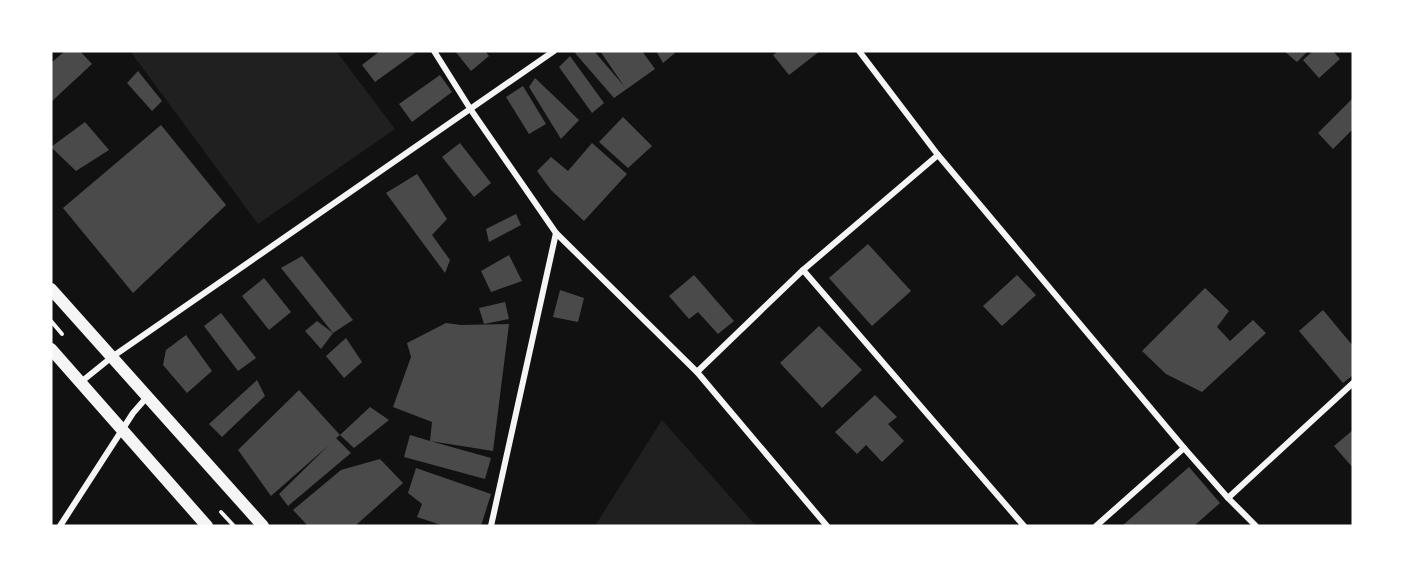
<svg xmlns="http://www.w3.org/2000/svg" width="1404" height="577" viewBox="0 0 1404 577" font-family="'IBM Plex Sans',sans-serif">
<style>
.green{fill:#202020}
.building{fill:#4a4a4a}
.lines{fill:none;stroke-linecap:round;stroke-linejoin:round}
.path{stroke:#f5f5f5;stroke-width:4}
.minor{stroke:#f5f5f5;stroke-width:6}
.secondary{stroke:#f5f5f5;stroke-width:12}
</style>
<rect width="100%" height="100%" fill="#111"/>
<!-- green -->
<g class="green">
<polygon points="130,51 336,51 395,129 258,224"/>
<polygon points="662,420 756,526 595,526"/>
</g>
<!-- building -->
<g class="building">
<polygon points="65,51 80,51 92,64 51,102 51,63"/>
<polygon points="380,51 418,51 375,82 362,65"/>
<polygon points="455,51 485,51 489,56 471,71"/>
<polygon points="577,51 594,51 624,86 600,51 642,51 655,69 614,98 575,53"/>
<polygon points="656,51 673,51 675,53 663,63"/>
<polygon points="778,51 820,51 789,75 773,55"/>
<polygon points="1284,51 1308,51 1297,62"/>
<polygon points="1313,51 1333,51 1340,59 1319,78 1303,60"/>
<polygon points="570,56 604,103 592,113 559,67"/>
<polygon points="138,71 162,101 152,111 127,83"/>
<polygon points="440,75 452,92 412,122 399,104"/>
<polygon points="535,78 579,120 561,139 529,87"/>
<polygon points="523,86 546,124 529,134 506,97"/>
<polygon points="1353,98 1353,129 1333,149 1318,133"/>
<polygon points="623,117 652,146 628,168 599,142"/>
<polygon points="85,122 109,150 76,171 51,147"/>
<polygon points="161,125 226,205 133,293 63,208"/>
<polygon points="460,143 491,183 474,197 442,157"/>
<polygon points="592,143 627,174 584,221 551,190 537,171 551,157 568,171"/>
<polygon points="417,174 447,219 432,235 450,260 445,273 386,193"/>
<polygon points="516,214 521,225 489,242 486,229"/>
<polygon points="868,244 911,291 872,326 829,278"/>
<polygon points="509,255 522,281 491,292 481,271"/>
<polygon points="302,256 353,320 333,333 281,268"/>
<polygon points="694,275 734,321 718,334 698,312 689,319 669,296"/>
<polygon points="1017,275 1036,295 1002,326 983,306"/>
<polygon points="264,278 291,312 269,330 242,296"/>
<polygon points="1205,288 1229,311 1217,327 1230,341 1253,320 1266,333 1202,392 1166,374 1142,351"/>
<polygon points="560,290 584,298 578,322 553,317"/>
<polygon points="505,302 509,319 484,324 479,308"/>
<polygon points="1323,310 1353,346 1353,375 1343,383 1299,331"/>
<polygon points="221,313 256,358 238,371 204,326"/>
<polygon points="317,321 333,333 321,349 305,331"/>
<polygon points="446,323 461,325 509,324 493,451 430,441 491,458 485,479 404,457 410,435 430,441 432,422 393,407 411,357 407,343"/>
<polygon points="819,326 862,370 822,408 780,363"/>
<polygon points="186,335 212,371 187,393 163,365 166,350"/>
<polygon points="346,338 362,362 344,378 326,356"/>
<polygon points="257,380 265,396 222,437 209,424"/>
<polygon points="299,390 340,435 336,438 351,453 288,506 279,494 329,445 271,496 238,450"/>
<polygon points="875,395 897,417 888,424 904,441 882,462 866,445 857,454 835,432"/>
<polygon points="370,407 389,420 354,448 340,435"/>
<polygon points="1353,430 1353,468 1334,446"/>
<polygon points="380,459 403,483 355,526 308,526 293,510 341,470"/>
<polygon points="1189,467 1220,503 1194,526 1122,526"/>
<polygon points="416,468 491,494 481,526 444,526 417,517 422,504 408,493"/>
</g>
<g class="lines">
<!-- path -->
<g class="path">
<polyline points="51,321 62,334"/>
<polyline points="221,512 234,526"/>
</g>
<!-- minor -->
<g class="minor">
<polyline points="434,51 471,110 556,233 697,372 827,526"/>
<polyline points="859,51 938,155 1184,448 1228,498 1256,526"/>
<polyline points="803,270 1024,526"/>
<polyline points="697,372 803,270 938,155"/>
<polyline points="81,382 112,357 554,51"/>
<polyline points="1228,498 1353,383"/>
<polyline points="60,526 133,413 147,397"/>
<polyline points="491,526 556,233"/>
<polyline points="1096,526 1184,448"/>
</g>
<!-- secondary -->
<g class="secondary">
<polyline points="51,289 263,526"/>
<polyline points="51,349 207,526"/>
</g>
</g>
<!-- border -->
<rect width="1404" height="577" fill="none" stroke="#ffffff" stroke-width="105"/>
</svg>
